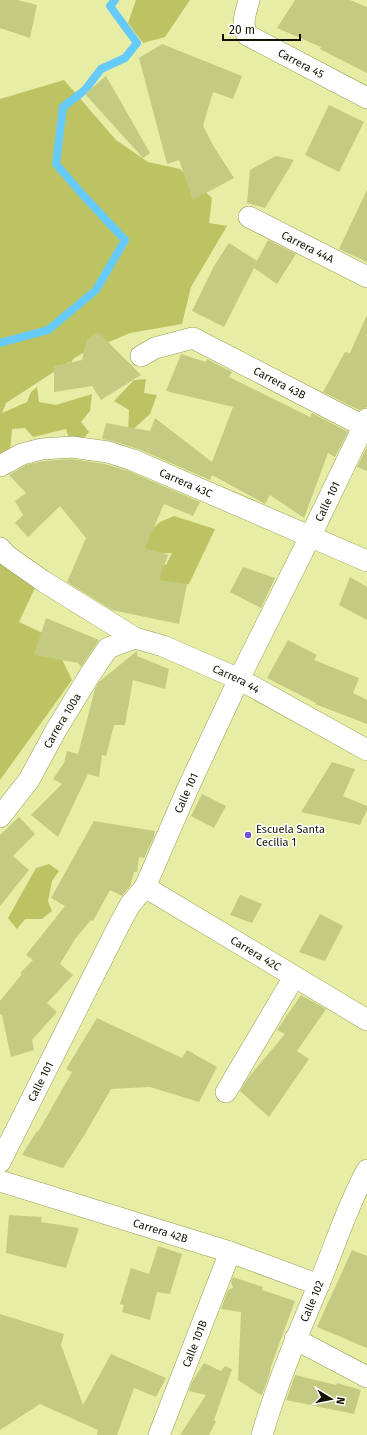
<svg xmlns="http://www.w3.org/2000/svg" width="367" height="1435" viewBox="0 0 367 1435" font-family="'Fira Sans',sans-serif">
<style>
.green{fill:#bdc363}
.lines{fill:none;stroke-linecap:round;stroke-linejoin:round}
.stream{stroke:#66cafa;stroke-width:8}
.building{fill:#c5ca83}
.street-casing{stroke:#989d57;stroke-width:22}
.street{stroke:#fff;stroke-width:21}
.poi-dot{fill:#7251ca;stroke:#fff;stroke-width:1.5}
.labels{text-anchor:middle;stroke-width:3;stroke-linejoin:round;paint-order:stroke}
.street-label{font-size:11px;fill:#121200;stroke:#fff}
.poi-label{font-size:11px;fill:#121200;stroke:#fff;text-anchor:start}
</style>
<rect width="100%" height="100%" fill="#e7eda5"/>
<!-- green -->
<g class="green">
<polygon points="136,0 190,0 165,37 143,43 128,23"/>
<polygon points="64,80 116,140 148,162 180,169 212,198 209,223 227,226 191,287 182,324 130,333 83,353 73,359 71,363 69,362 6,403 2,413 27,402 31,392 37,387 39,402 56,405 92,394 90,411 81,422 89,432 77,446 67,443 68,435 66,429 33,437 25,428 12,429 10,453 0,457 0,99"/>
<polygon points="146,379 144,393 157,395 150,414 128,434 129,410 114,401 134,380"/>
<polygon points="174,516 215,529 189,584 162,587 144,566 166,565 172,553 149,554 121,537 151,530 160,522"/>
<polygon points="0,555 39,579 19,622 51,637 72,680 0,780"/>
<polygon points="49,864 59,871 52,881 48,901 52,911 42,919 25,919 17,929 8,918 36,868"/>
</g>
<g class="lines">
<!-- stream -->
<polyline class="stream" points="0,343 48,330 96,290 125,240 82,194 56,164 63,107 85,90 101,69 125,58 137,43 110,6 115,0"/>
</g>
<!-- building -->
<g class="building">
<polygon points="0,0 17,0 37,5 30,38 0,28"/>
<polygon points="295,0 350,0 367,7 367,73 320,49 321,47 277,28"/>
<polygon points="162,44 242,76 233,99 213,92 203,126 214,147 234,178 193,200 179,160 167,164 139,58"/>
<polygon points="106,76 150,153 143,158 85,94"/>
<polygon points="329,105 364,122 339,172 305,155"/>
<polygon points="276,156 294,160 265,208 247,203 250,170"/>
<polygon points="367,190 367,262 339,249"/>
<polygon points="268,240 296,254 277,284 254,268 224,327 192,311 214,266 229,243 257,261"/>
<polygon points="367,315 367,407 359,410 323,392 345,352 350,353"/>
<polygon points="98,332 141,375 101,400 92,386 54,392 54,366 82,360 87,339"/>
<polygon points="181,354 206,362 207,359 232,372 229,377 310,417 312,413 348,432 335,457 328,453 304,518 270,495 265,504 212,475 210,480 138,449 112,441 102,439 106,423 150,431 155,418 212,462 233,407 166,391"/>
<polygon points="367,447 367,471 357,467"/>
<polygon points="72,459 105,464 129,471 200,502 193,516 164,504 145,548 168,555 159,580 187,584 179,624 112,610 67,582 86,538 60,506 28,537 15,523 23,515 15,501 26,493 9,475 26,465 44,461"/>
<polygon points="243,567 275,578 261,608 230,592"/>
<polygon points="350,577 367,587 367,620 339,605"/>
<polygon points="46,618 99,640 81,667 78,663 34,655"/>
<polygon points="288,640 317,655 314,660 359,678 353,693 367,700 367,724 315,704 316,703 267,678"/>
<polygon points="137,651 137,656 169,669 165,689 133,680 125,725 114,725 106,756 102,755 99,777 88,774 58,837 31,815 62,784 53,779 64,763 67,751 78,754 95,689 99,682"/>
<polygon points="332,762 355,769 343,796 367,806 367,810 360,825 301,812"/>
<polygon points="202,794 226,806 214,828 191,816"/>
<polygon points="19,817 35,834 13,856 29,870 0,906 0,835"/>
<polygon points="94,821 155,831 154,837 144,858 139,857 137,872 134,872 130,886 122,896 110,890 93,921 91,920 75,939 60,964 73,975 47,1003 57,1012 32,1040 34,1050 11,1057 2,1015 0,1014 0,1001 22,974 20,973 33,960 26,955 65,906 51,898"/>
<polygon points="240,895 262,904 252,923 230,915"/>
<polygon points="320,914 343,926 325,961 299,952"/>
<polygon points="301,995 326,1009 297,1051 309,1059 269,1117 240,1091 248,1078 285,1034 277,1030"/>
<polygon points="97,1018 182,1058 187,1050 217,1067 199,1102 150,1087 111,1089 85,1134 63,1168 22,1155 37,1131 38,1132 72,1072 66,1069"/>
<polygon points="9,1215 42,1217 41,1222 79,1228 66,1268 6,1253"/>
<polygon points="158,1246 182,1254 170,1294 157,1292 150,1320 122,1312 124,1305 120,1304 131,1268 149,1274"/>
<polygon points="352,1250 367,1256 367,1348 317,1327"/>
<polygon points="233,1277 263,1287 262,1290 295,1301 270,1369 271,1370 262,1395 259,1394 238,1380 241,1312 221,1309 228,1290 233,1288 231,1282"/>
<polygon points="0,1314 64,1334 61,1345 83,1405 111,1354 166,1378 156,1397 134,1388 117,1435 97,1435 98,1430 40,1404 0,1430"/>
<polygon points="204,1363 221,1371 225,1366 232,1369 214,1420 216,1421 209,1435 180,1435 206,1395 189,1391 192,1382"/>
<polygon points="295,1375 336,1385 337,1383 361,1390 354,1414 286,1400"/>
</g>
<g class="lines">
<defs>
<g id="street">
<path id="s1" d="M 249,0 C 246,12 241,23 247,35 L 367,98"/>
<path id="s2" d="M 249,217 L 367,277"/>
<path id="s3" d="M 141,356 L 155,348 L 193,338 L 367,428"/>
<path id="s4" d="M 0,466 L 22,454 L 42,449 L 72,447 L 108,452 L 133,460 L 367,561"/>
<path id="s5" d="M 0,548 L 6,555 L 43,581 L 135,638 L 163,646 L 239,679 L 367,750"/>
<path id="s6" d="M 0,817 L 29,780 L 56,730 L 89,676 L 108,648 L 135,638"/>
<path id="s7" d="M 145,887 L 367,1020"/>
<polyline points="226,1092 294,977"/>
<path id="s8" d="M 0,1162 L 119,925 L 130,905 L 145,887 L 188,788 L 239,679 L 310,537 L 367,419"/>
<path id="s9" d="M 0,1181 L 230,1252 L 319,1285"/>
<polyline points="295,1339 367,1377"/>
<path id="s10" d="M 159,1435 L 230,1252"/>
<path id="s11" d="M 262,1435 C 277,1383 298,1334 319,1284 C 335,1246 347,1206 367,1170"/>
</g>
</defs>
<!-- street casing -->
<use href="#street" class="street-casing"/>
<!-- street -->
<use href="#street" class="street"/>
</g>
<!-- markers -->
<circle class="poi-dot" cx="248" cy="835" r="4"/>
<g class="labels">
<!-- street labels -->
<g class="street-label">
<text dy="4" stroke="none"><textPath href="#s1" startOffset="97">Carrera 45</textPath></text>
<text dy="4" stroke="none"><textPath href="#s2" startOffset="66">Carrera 44A</textPath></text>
<text dy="4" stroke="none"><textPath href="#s3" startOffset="153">Carrera 43B</textPath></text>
<text dy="4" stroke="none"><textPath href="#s4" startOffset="196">Carrera 43C</textPath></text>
<text dy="4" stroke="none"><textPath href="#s8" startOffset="738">Calle 101</textPath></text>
<text dy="4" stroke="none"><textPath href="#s5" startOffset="272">Carrera 44</textPath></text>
<text dy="4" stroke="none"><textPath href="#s6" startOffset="115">Carrera 100a</textPath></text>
<text dy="4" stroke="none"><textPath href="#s8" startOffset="414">Calle 101</textPath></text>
<text dy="4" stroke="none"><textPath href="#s7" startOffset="129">Carrera 42C</textPath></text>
<text dy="4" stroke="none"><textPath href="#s8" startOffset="90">Calle 101</textPath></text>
<text dy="4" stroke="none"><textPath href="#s9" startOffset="168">Carrera 42B</textPath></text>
<text dy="4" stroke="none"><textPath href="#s11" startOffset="143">Calle 102</textPath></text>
<text dy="4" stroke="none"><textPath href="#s10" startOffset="98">Calle 101B</textPath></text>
</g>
<!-- poi labels -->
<g class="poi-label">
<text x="256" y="833">Escuela Santa<tspan x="256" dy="13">Cecilia 1</tspan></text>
</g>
</g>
<!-- north arrow -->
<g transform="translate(331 1399) rotate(100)" stroke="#ffffff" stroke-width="3" paint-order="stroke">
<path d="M0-3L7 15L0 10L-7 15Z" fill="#121200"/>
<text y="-6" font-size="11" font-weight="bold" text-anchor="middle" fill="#121200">N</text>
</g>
<!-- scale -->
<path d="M223 34v6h77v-6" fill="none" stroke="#121200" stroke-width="2"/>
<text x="229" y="34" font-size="12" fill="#121200" stroke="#ffffff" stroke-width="3" paint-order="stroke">20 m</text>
</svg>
